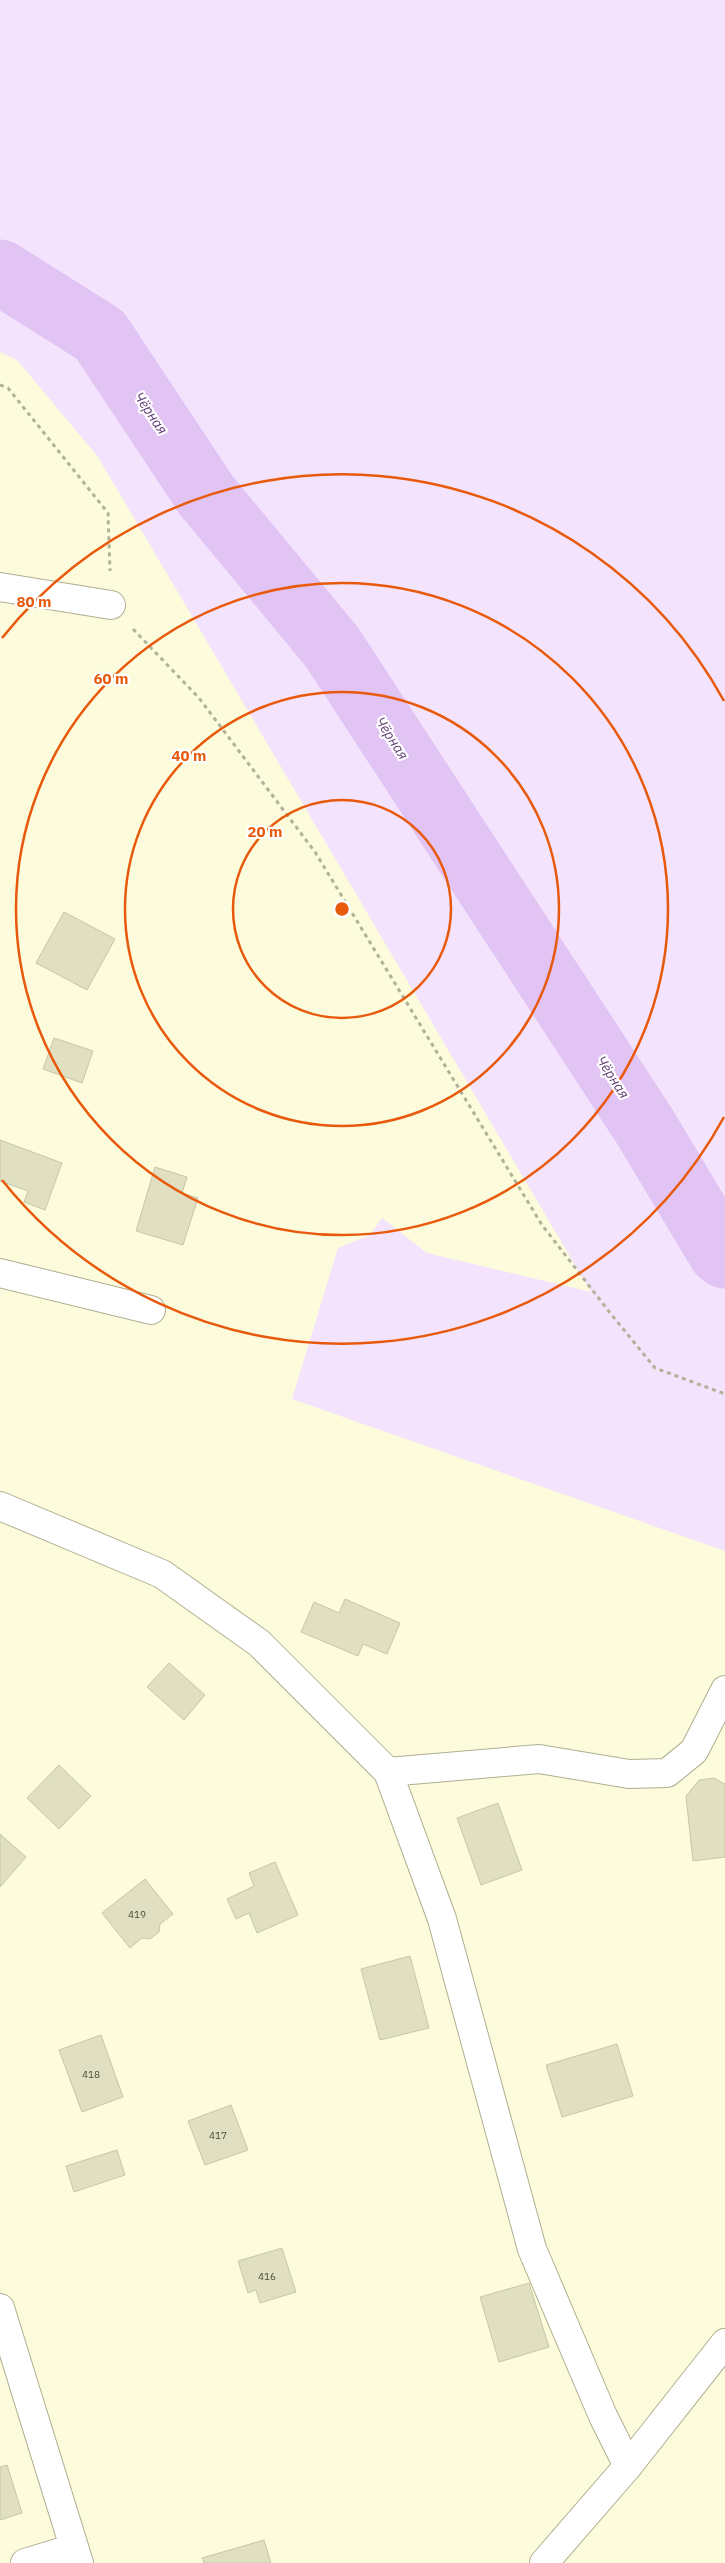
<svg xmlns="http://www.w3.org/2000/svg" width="725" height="2563" viewBox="0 0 725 2563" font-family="'IBM Plex Sans',sans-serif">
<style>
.green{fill:#f3e3fc}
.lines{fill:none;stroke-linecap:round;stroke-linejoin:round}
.river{stroke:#e1c3f4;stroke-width:65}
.building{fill:#e0dfc1;stroke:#c7c6a8}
.minor-casing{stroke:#b0af92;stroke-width:30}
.path{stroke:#b2b199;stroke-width:3;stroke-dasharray:4 4;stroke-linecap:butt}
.minor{stroke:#fff;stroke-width:28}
.ring{fill:none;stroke:#e8590c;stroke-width:2.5}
.labels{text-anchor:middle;stroke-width:4.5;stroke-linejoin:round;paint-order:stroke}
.number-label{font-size:10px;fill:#4a4a3a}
.water-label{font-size:14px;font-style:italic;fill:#5f3974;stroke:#fff}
.centre{fill:#e8590c;stroke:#fff;stroke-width:2.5}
.ring-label{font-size:15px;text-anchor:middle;font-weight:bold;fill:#e8590c;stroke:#fff;stroke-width:4.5;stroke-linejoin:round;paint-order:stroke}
</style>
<rect width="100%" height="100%" fill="#fcfbdc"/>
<!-- green -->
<polygon class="green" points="0,0 725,0 725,1551 292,1399 338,1248 370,1235 382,1218 427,1253 591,1292 98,457 17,360 0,352"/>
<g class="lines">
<!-- river -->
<polyline class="river" points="0,272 100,335 206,495 332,647 645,1127 720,1252 725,1256"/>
</g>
<!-- building -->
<g class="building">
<polygon points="64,912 115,939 87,990 36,963"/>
<polygon points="54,1038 93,1051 82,1083 43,1069"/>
<polygon points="0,1140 62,1163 45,1210 24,1202 28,1191 0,1181"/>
<polygon points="155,1167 187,1177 182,1193 198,1198 183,1245 136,1231"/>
<polygon points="345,1599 400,1623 387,1654 363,1644 358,1656 301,1632 314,1602 339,1613"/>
<polygon points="169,1663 205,1695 184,1720 147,1687"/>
<polygon points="59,1765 91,1796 59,1829 27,1798"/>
<polygon points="714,1778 725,1784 725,1857 693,1861 686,1796 699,1780"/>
<polygon points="498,1803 522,1870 481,1885 457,1818"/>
<polygon points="0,1834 26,1857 0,1887"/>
<polygon points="275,1862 298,1915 257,1933 249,1913 236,1919 227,1899 254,1886 249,1873"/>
<polygon points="145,1879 173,1914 160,1924 159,1932 150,1939 142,1938 130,1948 102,1913"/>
<polygon points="410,1956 429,2028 380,2040 361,1969"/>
<polygon points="101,2035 123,2097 82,2112 59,2050"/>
<polygon points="617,2044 633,2096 562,2117 546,2065"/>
<polygon points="231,2105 248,2150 205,2165 188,2121"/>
<polygon points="117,2150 125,2175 74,2192 66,2166"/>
<polygon points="282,2248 296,2292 260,2303 256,2290 248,2293 238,2261"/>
<polygon points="529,2283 549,2347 499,2362 480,2297"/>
<polygon points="7,2465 22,2513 0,2520 0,2467"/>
<polygon points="264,2540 271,2563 204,2563 202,2558"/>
</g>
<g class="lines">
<defs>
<g id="minor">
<polyline points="0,587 111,605"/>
<polyline points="0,1273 151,1310"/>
<polyline points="0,1506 162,1574 259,1643 388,1772 442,1919 532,2249 603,2416 628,2466"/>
<polyline points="388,1772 539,1759 629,1774 667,1773 694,1751 725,1690"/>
<polyline points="0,2308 79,2563"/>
<polyline points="25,2563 74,2548"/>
<polyline points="544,2563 628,2466 725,2343"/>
</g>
</defs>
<!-- minor casing -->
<use href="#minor" class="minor-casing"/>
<!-- path -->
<g class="path">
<polyline points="0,385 8,388 108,513 110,571"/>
<polyline points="133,629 199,698 315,852 542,1225 611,1314 655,1368 725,1394"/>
</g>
<!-- minor -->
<use href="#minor" class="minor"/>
</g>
<!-- distance rings -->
<g class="ring">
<circle cx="342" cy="909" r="109"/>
<circle cx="342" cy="909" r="217"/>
<circle cx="342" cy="909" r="326"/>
<path d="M724 1117A435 435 0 0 1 2 1180M2 638A435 435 0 0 1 724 701"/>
</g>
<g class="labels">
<!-- number labels -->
<g class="number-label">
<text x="137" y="1918">419</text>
<text x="91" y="2078">418</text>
<text x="218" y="2139">417</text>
<text x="267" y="2280">416</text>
</g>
<!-- water labels -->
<g class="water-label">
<text transform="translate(151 413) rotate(56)" y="5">Чёрная</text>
<text transform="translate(392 738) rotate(57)" y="5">Чёрная</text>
<text transform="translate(613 1077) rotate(57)" y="5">Чёрная</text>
</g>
</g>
<circle cx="342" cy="909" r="8" class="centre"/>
<g class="ring-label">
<text x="34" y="607">80 m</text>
<text x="111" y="684">60 m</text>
<text x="189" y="761">40 m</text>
<text x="265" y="837">20 m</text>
</g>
</svg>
